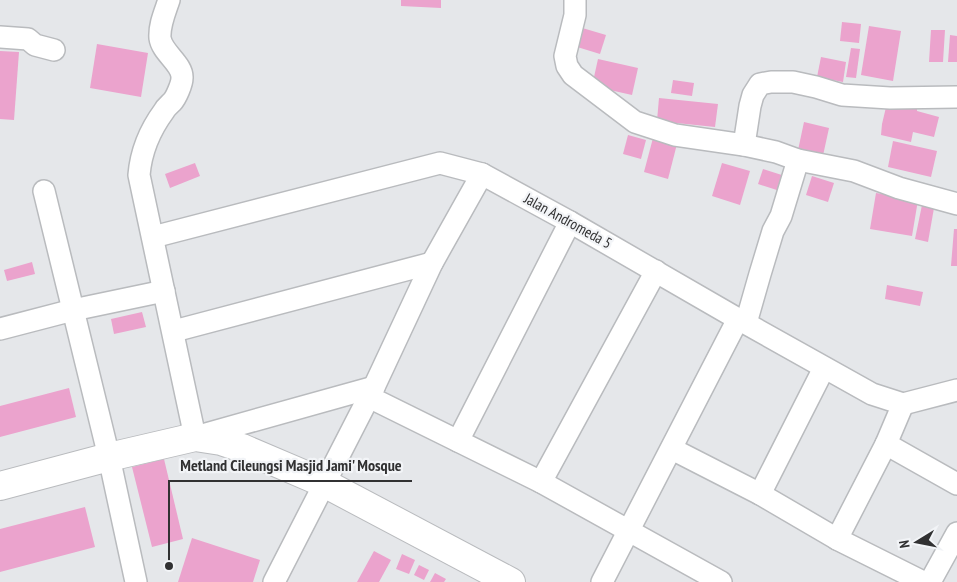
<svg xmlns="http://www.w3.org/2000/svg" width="957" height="582" viewBox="0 0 957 582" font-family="'PT Sans Narrow',sans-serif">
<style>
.building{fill:#eba3cd}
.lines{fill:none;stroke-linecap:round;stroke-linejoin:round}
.street-casing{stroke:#b9bbbe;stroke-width:24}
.secondary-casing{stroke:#b9bbbe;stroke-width:30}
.street{stroke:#fff;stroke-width:21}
.secondary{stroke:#fff;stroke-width:28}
.labels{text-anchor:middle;stroke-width:4.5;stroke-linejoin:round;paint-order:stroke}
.street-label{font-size:15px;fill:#313132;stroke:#f2f4f7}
.leader{fill:none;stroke:#313132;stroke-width:2}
.callout-dot{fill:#313132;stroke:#f2f4f7;stroke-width:2}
.callout-label{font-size:16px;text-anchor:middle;font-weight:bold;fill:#313132;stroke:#f2f4f7;stroke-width:4.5;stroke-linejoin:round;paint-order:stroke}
</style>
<rect width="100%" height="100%" fill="#e5e7ea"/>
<!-- building -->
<g class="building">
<polygon points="401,0 441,0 441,8 401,6"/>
<polygon points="842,22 861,24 859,43 840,41"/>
<polygon points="869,26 901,31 893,81 861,75"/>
<polygon points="579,27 606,35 600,54 574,46"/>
<polygon points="931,30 945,30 943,62 929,62"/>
<polygon points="950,35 957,36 957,62 948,62"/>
<polygon points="97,44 148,53 141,97 90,88"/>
<polygon points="851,48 860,49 856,78 846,77"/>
<polygon points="0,51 19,52 14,120 0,119"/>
<polygon points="821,57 846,62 843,82 817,77"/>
<polygon points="598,59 638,68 632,95 592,86"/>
<polygon points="673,80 694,83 692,96 671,93"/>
<polygon points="659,98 718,104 715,127 657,121"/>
<polygon points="887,103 917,109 917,111 939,117 934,137 913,132 911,142 881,135 882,124"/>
<polygon points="804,122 829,128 822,160 797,155"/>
<polygon points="628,135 646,140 641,159 623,154"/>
<polygon points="653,138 677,144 668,179 644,172"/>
<polygon points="893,141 937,151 931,177 888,167"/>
<polygon points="195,163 200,176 170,188 165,174"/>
<polygon points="722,163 750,171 740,205 712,196"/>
<polygon points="763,169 788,177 783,192 758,184"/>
<polygon points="812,176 834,183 828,202 806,195"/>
<polygon points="876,193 918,200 912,236 870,229"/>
<polygon points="922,205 934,208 928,242 915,239"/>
<polygon points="954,229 957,229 957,266 951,266"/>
<polygon points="32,262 35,274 7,281 4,270"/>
<polygon points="887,285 923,292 920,306 885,299"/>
<polygon points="142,312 146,327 114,334 111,319"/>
<polygon points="69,388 76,417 0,437 0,406"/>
<polygon points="164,459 183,539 152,547 132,467"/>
<polygon points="85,507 95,547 0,572 0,529"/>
<polygon points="192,538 260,560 253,582 178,582"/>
<polygon points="374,551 391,560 379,582 357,582"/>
<polygon points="402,554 415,560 409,574 396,569"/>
<polygon points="419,565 429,570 424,580 414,575"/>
<polygon points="435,573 446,579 444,582 430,582"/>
</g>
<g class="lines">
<defs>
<g id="street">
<path d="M 169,0 C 165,12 159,25 160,38 C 162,53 183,64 182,78 C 182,84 176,98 172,102 C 169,105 166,107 164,111 C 150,130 141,151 139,175 L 195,437 L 374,387"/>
<polyline points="575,0 575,15 565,56 567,66 573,75 635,122 675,135 744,145"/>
<polyline points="0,37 28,39 35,45 54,50"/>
<polyline points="957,97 890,98 842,95 816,87 793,82 771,82 760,84 753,95 750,106 744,145 776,152 798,160 854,171 899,188 957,204"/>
<polyline points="44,191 109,457 136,582"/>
<polyline points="153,237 440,163 482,174 570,222 738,319 872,394 903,404 957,390"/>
<polyline points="746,323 760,274 773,231 781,216 798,160"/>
<polyline points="0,329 73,310 164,291"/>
<polyline points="174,331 432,263"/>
<polyline points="369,397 541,482 721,582"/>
<polyline points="458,441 570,222"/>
<polyline points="886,444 957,484"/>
<polyline points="672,449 760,494 837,539 923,582"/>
<polyline points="541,482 656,271"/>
<polyline points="760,494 824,368"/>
<polyline points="837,539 886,444 903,404"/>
<polyline points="274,582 374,387 432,263 482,174"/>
<polyline points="602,582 738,319"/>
<polyline points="930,582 957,533"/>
</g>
<polyline id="secondary" points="0,486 109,457 195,437 221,441 242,448 324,483 511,582"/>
</defs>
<!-- street casing -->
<use href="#street" class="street-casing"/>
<!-- secondary casing -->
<use href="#secondary" class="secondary-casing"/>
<!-- street -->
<use href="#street" class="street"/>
<!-- secondary -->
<use href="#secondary" class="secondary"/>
</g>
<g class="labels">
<!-- street labels -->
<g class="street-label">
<text transform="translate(568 221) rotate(29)" y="5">Jalan Andromeda 5</text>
</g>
</g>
<!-- callouts -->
<path class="leader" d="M169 566L169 481H412"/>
<circle class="callout-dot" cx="169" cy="566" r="5"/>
<g class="callout-label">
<text x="291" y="471">Metland Cileungsi Masjid Jami' Mosque</text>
</g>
<!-- north arrow -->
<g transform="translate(917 542) rotate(260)" stroke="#f2f4f7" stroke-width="4" paint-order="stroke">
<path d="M0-4L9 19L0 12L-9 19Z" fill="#313132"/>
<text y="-8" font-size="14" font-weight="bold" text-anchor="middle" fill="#313132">N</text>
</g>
</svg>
